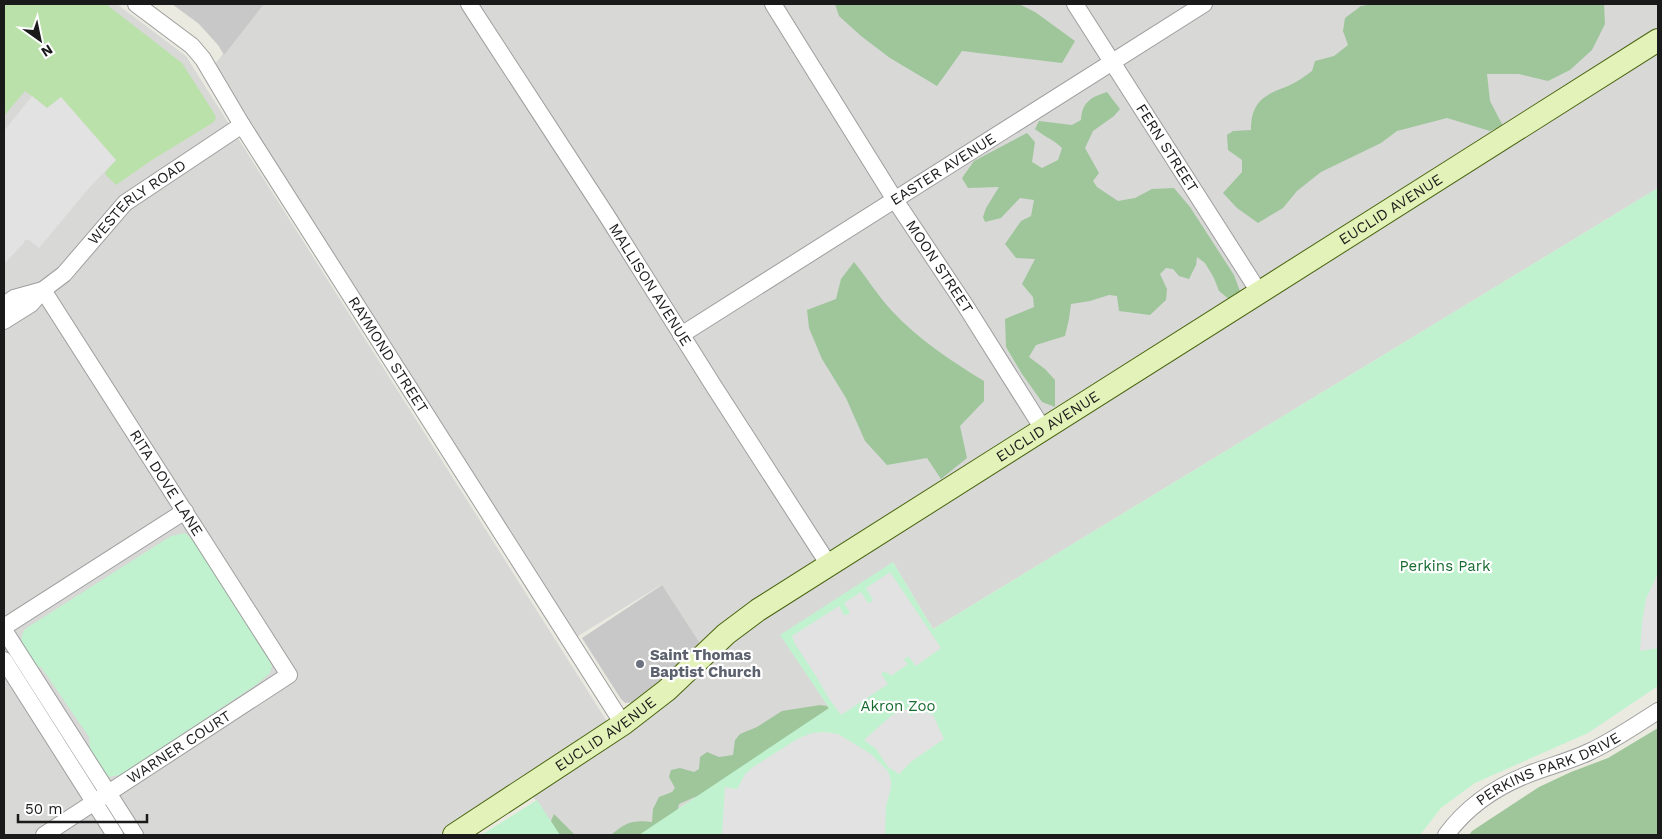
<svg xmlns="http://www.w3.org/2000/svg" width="1662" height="839" viewBox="0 0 1662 839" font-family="'Work Sans',sans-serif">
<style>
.residential{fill:#d8d8d7}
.religious{fill:#c8c8c8}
.grass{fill:#bbe1ab}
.forest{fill:#9ec69a}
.park{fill:#c1f2cf}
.parking{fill:#e2e2e2}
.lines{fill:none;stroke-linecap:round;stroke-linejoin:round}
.street-casing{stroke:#9e9e9e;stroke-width:18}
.secondary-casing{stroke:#49640f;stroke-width:24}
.street{stroke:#fff;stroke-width:16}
.secondary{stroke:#e3f2b8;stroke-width:22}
.worship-dot{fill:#6b7280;stroke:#fff;stroke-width:2}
.labels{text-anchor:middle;stroke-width:4.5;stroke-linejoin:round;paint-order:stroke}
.street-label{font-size:15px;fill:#1a1a1a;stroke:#fff}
.park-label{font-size:15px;fill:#166b2e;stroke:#fff}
.worship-label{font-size:15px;font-weight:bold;fill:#5b616d;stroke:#fff;text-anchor:start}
</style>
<rect width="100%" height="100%" fill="#ebeae1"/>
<!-- residential -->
<g class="residential">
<polygon points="4,4 117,4 186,56 608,723 438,835 4,835"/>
<polygon points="264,4 1658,4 1658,188 933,629 893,562 830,708 639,835 560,835 527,788 570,760 701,645 661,585 570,641 209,71"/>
</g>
<!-- religious -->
<g class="religious">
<polygon points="172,4 264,4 224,55 218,45 199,24"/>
<polygon points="662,585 701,645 636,702 625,703 621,699 582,638"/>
</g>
<!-- grass -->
<polygon class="grass" points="4,4 106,4 182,63 214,113 216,118 214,122 152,160 116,185 105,174 106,171 116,160 25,91 4,116"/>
<!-- forest -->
<g class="forest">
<polygon points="835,4 1019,4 1035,12 1075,41 1062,63 962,51 937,86 890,58 861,36 839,16"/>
<path d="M 1375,4 L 1604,4 L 1605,24 L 1592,50 L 1570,70 L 1548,81 L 1519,74 L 1487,74 L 1490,101 L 1503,126 L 1490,131 L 1447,118 L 1397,131 L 1381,143 L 1321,172 L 1297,191 L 1283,208 L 1258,223 L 1237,208 L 1223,193 L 1242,172 L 1242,160 L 1228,150 L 1227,135 L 1233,131 L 1251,130 C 1251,102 1264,95 1288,86 C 1297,82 1305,76 1312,71 L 1315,61 L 1334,56 L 1348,45 L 1343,31 L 1345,18 L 1361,6 Z"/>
<path d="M 1107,92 L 1120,109 L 1114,116 L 1093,131 L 1085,148 L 1099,173 L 1093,181 L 1097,187 L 1118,201 L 1135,198 L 1152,189 L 1174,188 L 1190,207 L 1234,275 L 1241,294 L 1230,300 L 1219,291 L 1214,278 L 1205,263 L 1197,257 L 1196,265 L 1189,279 L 1179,276 L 1173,269 L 1166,268 L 1160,274 L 1167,289 L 1166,300 L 1150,315 L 1119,311 L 1117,296 L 1109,295 L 1090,301 L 1071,304 L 1069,319 L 1065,336 L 1036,345 L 1029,357 L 1045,369 L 1055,380 L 1055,407 L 1042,402 L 1022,374 L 1006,347 L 1005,319 L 1034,307 L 1033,297 L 1022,284 L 1035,259 L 1016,258 L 1005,244 L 1021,221 L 1031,216 L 1034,200 L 1020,198 L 1001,218 L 985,222 L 983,217 L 986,208 L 999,187 L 968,188 L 962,178 L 974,161 L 1027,133 L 1035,142 L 1032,162 L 1042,168 L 1058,160 L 1062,148 C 1054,140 1045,137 1035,129 L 1039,121 L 1072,125 L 1081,120 C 1082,102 1091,97 1107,92 Z"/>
<path d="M 854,262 C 867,278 878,296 892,311 C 918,339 951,361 984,381 L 984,401 L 960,426 L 967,458 L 941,479 L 927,458 L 887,465 L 865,441 L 846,398 L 822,359 L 809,328 L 807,310 L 836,299 L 841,279 Z"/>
<path d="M 820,705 L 827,706 L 830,710 L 706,795 L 695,797 L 679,804 L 676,820 L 690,835 L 611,835 C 626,822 633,820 652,822 L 653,809 L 659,797 L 672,792 L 675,788 L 669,777 L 671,770 L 680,768 L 694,772 L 699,769 L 700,757 L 707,752 L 719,757 L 733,755 L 735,740 L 740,734 L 757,727 L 782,711 Z"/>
<polygon points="1658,728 1658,835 1469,835 1472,831 1539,787 1571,772 1608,758"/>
<polygon points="554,814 575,835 559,835 551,821"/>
</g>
<!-- park -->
<g class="park">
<polygon points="1658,188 1658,686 1588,733 1475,783 1441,808 1420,835 639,835 829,708 780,635 893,562 933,629"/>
<path d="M 185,533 L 194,541 L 268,657 L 272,666 L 270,673 L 257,684 L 121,775 L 107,777 L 90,751 L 89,737 L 41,667 L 34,667 C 26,654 16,643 25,629 L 171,536 Z"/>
<polygon points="537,800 560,835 481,835"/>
</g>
<!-- parking -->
<g class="parking">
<polygon points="32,96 47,108 61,97 116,160 89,188 39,248 29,240 25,240 23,244 4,264 4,131"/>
<polygon points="890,572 941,648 916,666 908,656 904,660 908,664 891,676 888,673 882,672 882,675 888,684 841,715 828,697 816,676 795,644 792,636 839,606 844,615 847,615 850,613 844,603 861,592 868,603 871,602 873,600 866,588"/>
<polygon points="1658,573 1658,648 1640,651 1642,622 1646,599"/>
<polygon points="910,708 910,716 919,710 933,715 944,739 912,761 899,774 888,767 876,749 864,740 892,715"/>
<polygon points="825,732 838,734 871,754 888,771 891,781 891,788 886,806 885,835 722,835 725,787 735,789 738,788 745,774 753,767 799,738 812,733"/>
</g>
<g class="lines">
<defs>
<g id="street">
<path id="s1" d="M 136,4 L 192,46 L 203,59 L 242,125 L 623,724"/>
<path id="s2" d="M 469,4 L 607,216 L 713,385 L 829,565"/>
<path id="s3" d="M 773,4 L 895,200 L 965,305 L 1043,429"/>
<path id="s4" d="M 1075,4 L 1259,292"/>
<path id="s5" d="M 43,290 L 289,675 L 44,835"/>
<polyline points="4,305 14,298 43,290"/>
<path id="s6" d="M 4,321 L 31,304 L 43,290 L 64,274 L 125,203 L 242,125"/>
<path id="s7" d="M 681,335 L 1204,4"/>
<polyline points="4,627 185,511"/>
<polyline points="4,630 135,835"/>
<polyline points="4,660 115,835"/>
<path id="s8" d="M 1446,835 C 1466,808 1492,789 1524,776 C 1545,767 1568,762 1589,752 C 1613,741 1636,725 1658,711"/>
</g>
<g id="secondary">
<path id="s9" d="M 454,835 L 623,724 L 667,690 L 726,634 L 758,610 L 1658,40"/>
</g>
</defs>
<!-- street casing -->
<use href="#street" class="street-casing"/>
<!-- secondary casing -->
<use href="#secondary" class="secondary-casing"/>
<!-- street -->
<use href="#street" class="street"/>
<!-- secondary -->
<use href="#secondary" class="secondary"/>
</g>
<!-- markers -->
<circle class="worship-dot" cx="640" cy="664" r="5"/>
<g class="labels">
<!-- street labels -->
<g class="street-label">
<text dy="5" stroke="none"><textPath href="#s4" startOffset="171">FERN STREET</textPath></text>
<text dy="5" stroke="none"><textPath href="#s7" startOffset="310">EASTER AVENUE</textPath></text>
<text dy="5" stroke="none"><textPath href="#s6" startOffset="180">WESTERLY ROAD</textPath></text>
<text dy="5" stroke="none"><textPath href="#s9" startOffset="1128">EUCLID AVENUE</textPath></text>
<text dy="5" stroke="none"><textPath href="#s3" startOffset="311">MOON STREET</textPath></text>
<text dy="5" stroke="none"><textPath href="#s2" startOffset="334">MALLISON AVENUE</textPath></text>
<text dy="5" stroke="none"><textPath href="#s1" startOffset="436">RAYMOND STREET</textPath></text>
<text dy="5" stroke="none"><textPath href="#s9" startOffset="722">EUCLID AVENUE</textPath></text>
<text dy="5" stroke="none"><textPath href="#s5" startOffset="229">RITA DOVE LANE</textPath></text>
<text dy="5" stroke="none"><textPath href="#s9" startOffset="182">EUCLID AVENUE</textPath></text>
<text transform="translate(179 747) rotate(-33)" y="5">WARNER COURT</text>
<text dy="5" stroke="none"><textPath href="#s8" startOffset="124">PERKINS PARK DRIVE</textPath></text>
</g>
<!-- park labels -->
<g class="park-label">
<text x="1445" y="571">Perkins Park</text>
<text x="898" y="711">Akron Zoo</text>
</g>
<!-- worship labels -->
<g class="worship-label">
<text x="650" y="660">Saint Thomas<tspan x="650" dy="17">Baptist Church</tspan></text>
</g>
</g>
<!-- border -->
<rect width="1662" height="839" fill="none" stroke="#1a1a1a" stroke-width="10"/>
<!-- north arrow -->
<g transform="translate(40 40) rotate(147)" stroke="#ffffff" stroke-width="4" paint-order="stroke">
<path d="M0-4L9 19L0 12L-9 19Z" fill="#1a1a1a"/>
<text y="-8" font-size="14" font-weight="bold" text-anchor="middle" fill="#1a1a1a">N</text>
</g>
<!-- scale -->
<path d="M18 814v8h129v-8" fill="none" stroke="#1a1a1a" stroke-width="2.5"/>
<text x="25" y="814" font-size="15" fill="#1a1a1a" stroke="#ffffff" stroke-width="4" paint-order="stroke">50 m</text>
</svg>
